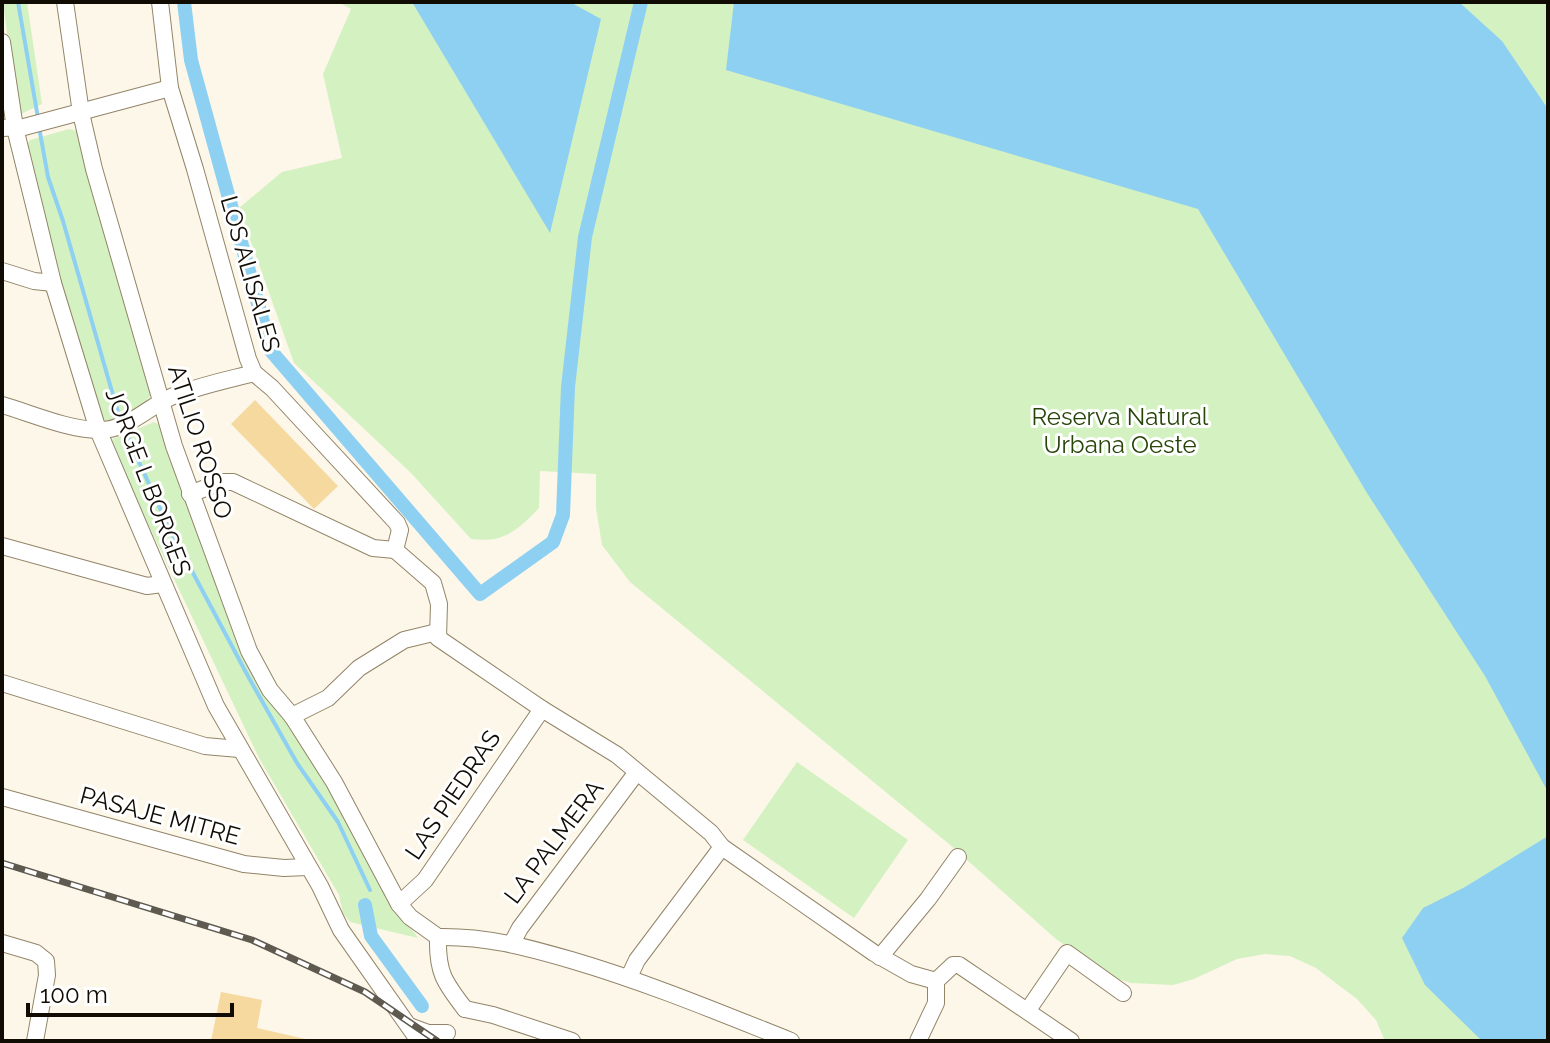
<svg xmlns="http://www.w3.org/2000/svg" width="1550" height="1043" viewBox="0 0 1550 1043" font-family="Raleway,sans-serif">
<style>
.green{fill:#d4f1c1}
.water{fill:#8ed0f2}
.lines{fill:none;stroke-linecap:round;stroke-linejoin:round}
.stream{stroke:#8ed0f2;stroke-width:4}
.canal{stroke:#8ed0f2;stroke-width:14}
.building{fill:#f5d99e}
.minor-casing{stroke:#928467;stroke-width:18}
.minor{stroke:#fff;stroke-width:16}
.rail-casing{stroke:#5f5a50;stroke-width:7}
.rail{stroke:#fff;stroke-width:4;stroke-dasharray:12;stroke-linecap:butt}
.labels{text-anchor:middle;stroke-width:6;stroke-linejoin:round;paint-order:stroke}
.street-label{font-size:24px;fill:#100b03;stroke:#fff}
.park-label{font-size:24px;fill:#274409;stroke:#fff}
</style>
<rect width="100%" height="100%" fill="#fdf7ea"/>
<!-- green -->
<g class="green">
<polygon points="3,2 27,2 42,104 21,114 17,110"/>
<path d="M 338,2 L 1548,2 L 1548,1041 L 1385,1041 L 1376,1020 L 1357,999 L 1316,968 L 1290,956 L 1265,954 L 1237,959 L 1194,979 L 1173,985 L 1131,983 L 1108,976 L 1056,939 L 949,844 L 630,582 L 602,545 L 596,508 L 596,474 L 540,471 L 539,508 C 517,531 504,543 471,539 L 411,473 L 294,363 L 239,208 L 282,172 L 342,158 L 323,74 L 351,9 Z"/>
<path d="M 69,129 L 77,131 L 82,139 L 152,389 C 149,409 124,414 107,422 L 99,414 L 62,288 L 27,145 L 30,140 Z"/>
<polygon points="154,422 162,426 235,633 338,806 383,890 418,938 350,922 343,913 339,895 259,758 111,446 111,440"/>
<polygon points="797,762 908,840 854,918 743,840"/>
</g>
<!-- water -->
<g class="water">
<polygon points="412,2 570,2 601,19 550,233"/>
<polygon points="734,2 1459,2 1502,41 1548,109 1548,792 1485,676 1367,493 1198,209 726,70"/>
<polygon points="1548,836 1548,1041 1482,1041 1425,985 1402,938 1423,908 1465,887"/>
</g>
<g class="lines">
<!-- stream -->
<g class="stream">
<polyline points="18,2 38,118"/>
<polyline points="39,127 48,177 63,221 121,423"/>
<polyline points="125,431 169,528 249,678 297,763 338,822 370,890"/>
</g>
<!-- canal -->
<g class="canal">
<polyline points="184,2 191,60 271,351 480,594 553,542 563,515 568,387 585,237 641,2"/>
<polyline points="365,905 371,936 422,1006"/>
</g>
</g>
<!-- building -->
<g class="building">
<polygon points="255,400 338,486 314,509 231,424"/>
<polygon points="221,992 262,1000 257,1028 314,1041 211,1041"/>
</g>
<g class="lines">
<defs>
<g id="minor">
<polyline points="65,2 81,113 94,169 174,446 249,651 270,690 292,716 328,698 359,668 404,640 437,632"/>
<polyline points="160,2 170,88 195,169 248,359 254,373 272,388 397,523 400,530 395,550 433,583 439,604 438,638 542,709 617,755 711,833 722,847 874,953 911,974 936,981"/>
<polyline points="2,42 15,128 36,213 53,283 98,430 216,706 320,886 341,930 419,1041"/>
<polyline points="2,128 24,127 170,88"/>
<polyline points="2,271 34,281 53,283"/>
<path d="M 2,405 C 30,413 69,430 98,430 C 127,431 146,408 171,397 C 197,386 227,380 254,373"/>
<polyline points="190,494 221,482 233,482 373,548 395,550"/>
<polyline points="2,546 147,586 162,584"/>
<polyline points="2,683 205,746 239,749"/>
<polyline points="292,716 334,782 399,904 410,917 438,937"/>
<polyline points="2,797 244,864 284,868 307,867"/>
<polyline points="399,904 425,880 542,709"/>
<path d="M 438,937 C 485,936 526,947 571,960 C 646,982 718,1012 791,1041"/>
<path d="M 438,937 C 437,972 444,982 465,1009"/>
<polyline points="2,943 36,953 46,961 47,975 35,1041"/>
<polyline points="512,943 520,928 637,772"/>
<polyline points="880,957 928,899 958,857"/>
<polyline points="629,977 637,960 722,847"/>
<polyline points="936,981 953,965 959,965 1071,1041"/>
<polyline points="465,1009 493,1015 572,1041"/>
<polyline points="1028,1010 1067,953 1123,993"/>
<polyline points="409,1026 428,1033 447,1033"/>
<polyline points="918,1041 936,1003 936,981"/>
</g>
</defs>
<!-- minor casing -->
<use href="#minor" class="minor-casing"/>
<!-- minor -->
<use href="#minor" class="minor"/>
<defs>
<polyline id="rail" points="2,863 252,940 365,992 437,1041"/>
</defs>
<!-- rail casing -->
<use href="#rail" class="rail-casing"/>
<!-- rail -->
<use href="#rail" class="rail"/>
</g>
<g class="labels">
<!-- street labels -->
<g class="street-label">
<text transform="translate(250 274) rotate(74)" y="8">LOS ALISALES</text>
<text transform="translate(200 442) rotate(72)" y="8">ATILIO ROSSO</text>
<text transform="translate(148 482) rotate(69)" y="8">JORGE L BORGES</text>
<text transform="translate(453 795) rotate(-56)" y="8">LAS PIEDRAS</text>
<text transform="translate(160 816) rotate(15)" y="8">PASAJE MITRE</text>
<text transform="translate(554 842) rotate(-53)" y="8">LA PALMERA</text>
</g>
<!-- park labels -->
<g class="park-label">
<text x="1120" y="425">Reserva Natural<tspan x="1120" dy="28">Urbana Oeste</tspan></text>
</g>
</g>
<!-- border -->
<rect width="1550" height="1043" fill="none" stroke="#100b03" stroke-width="8"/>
<!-- scale -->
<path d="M28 1003v12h204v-12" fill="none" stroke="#100b03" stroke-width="4"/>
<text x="40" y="1003" font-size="24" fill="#100b03" stroke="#ffffff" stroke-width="6" paint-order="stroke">100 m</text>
</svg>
